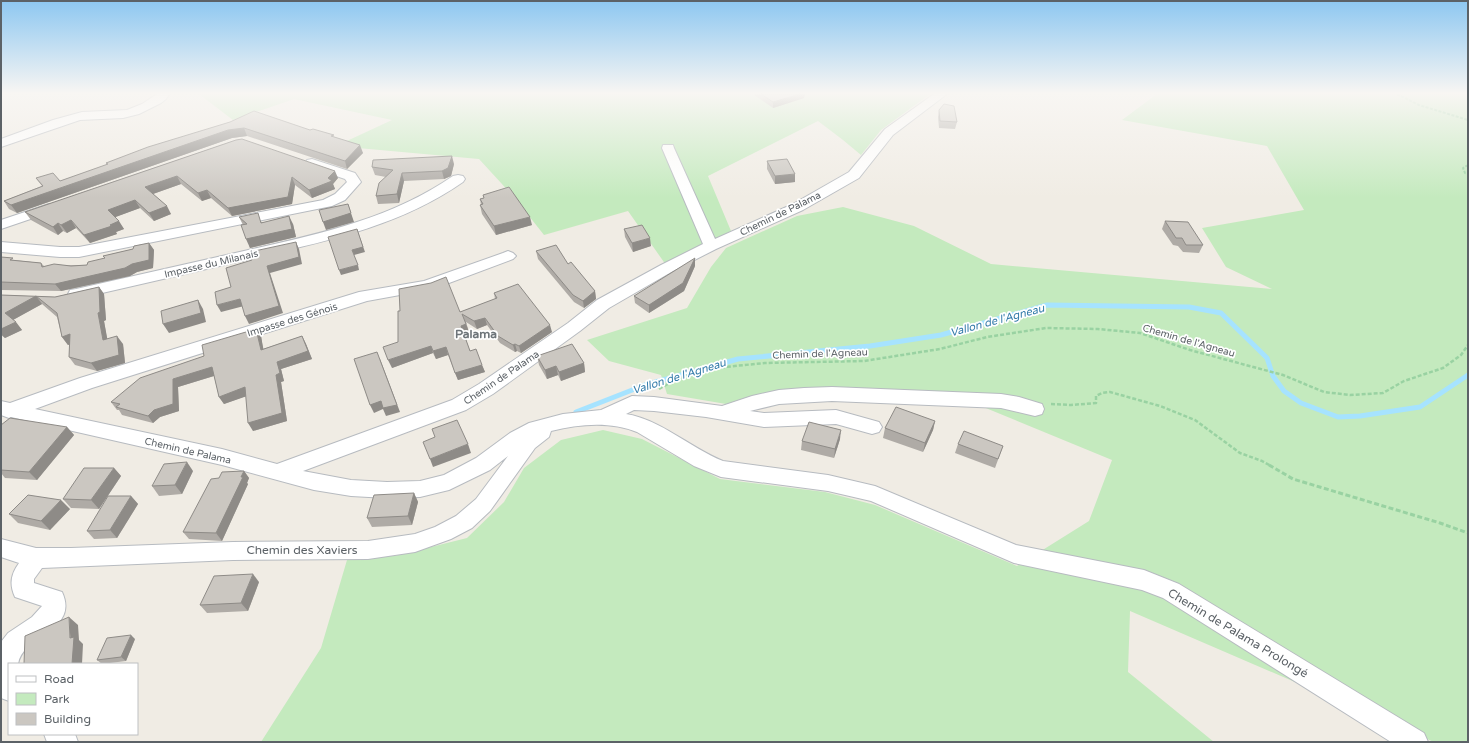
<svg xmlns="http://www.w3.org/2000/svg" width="1469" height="743" viewBox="0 0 1469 743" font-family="'Varela Round',sans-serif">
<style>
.green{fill:#c4eabe}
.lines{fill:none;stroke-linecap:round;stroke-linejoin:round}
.stream{stroke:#a6e3ff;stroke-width:5}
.minor-casing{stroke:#b7bbc0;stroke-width:2}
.path-far2{stroke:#99d2a2;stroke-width:2;stroke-dasharray:3 1.5;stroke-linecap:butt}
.path-far1{stroke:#99d2a2;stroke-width:2.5;stroke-dasharray:4 2;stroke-linecap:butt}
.path{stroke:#99d2a2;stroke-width:3;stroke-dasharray:5 2.5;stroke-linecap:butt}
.minor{fill:#fff;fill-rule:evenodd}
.wall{fill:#afaba6}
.shaded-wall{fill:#8e8b87}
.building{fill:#cbc7c1;stroke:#8e8b87}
.labels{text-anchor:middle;stroke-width:3.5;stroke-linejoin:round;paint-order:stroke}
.street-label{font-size:10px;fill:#5c6267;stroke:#fff}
.water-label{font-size:11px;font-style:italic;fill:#337baa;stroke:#fff}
.quarter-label{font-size:12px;font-weight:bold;fill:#6d7479;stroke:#fff}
.near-street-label{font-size:12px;fill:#5c6267;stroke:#fff}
</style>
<rect width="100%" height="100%" fill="#f0ece4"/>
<!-- green -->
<g class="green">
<polygon points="199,94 930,94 881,130 861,155 843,140 818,121 708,176 731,231 666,265 628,211 544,235 514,197 479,159 336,146 392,120 294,99 233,120"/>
<polygon points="1157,94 1468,94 1468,742 1434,742 1130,611 1128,672 1214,742 261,742 321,648 347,560 399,555 467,538 504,502 524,468 561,440 603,430 642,439 720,479 825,492 875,505 1017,566 1089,521 1112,460 976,404 786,389 726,404 667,394 661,375 609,361 587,340 687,308 711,267 726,248 797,216 843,207 914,226 991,264 1272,289 1226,267 1202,228 1304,210 1267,146 1122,120"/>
</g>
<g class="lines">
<!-- stream -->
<polyline class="stream" points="576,412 645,385 738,359 870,346 941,335 1047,305 1189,307 1221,313 1267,358 1273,376 1284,391 1301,403 1338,417 1360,416 1420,407 1468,375"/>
<defs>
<g id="minor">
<polygon points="157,94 169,94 166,99 161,103 139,114 123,118 80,120 1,147 1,139 53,120 82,112 127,110 142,104"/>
<path d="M 934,94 L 947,94 L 893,135 L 859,178 L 803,210 L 716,249 L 673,271 L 609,308 L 580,331 L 493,394 L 466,410 L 303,471 L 351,480 L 387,482 L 420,481 L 444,475 L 476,458 L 510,433 L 529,423 L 563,414 L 601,410 L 632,396 L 654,397 L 722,406 L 752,396 L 779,390 L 804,388 L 832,387 L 1001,394 L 1019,397 L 1042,404 L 1044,409 L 1042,414 L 1035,416 L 1001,408 L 832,401 L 779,404 L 750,411 L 764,413 L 836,410 L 879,422 L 882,427 L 879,432 L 872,434 L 836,424 L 764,427 L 706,417 L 654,411 L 634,410 L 626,414 C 662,420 690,448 723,461 L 828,475 L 875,486 L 1016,545 L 1144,570 L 1179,584 L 1424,733 L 1428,742 L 1391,742 L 1163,598 L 1142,590 L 1014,563 L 871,501 L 828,491 L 721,477 L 694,466 L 637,432 C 610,421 579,424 551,431 L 549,437 L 535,448 L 490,511 L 472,528 L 451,539 L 415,552 L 368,559 L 233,560 L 42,568 L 34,579 L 34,583 L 62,592 C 80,631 23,634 18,664 L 9,664 L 9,701 L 1,698 L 1,642 L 8,633 L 32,617 L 42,606 L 15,597 C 9,584 11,574 19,563 L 1,557 L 1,539 L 36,548 L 71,548 L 233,542 L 368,541 L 415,534 L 435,527 L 456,516 L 476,499 L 508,456 L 490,470 L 449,490 L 420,497 L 387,498 L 351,496 L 314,490 L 222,465 L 11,417 L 9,418 L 1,415 L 1,401 L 10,403 L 80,378 L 359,292 L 424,281 L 503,253 L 508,251 L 513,253 L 516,256 L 513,259 L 433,289 L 367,301 L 92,388 L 35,409 L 222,449 L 277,464 L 452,400 L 479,384 L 568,323 L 597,300 L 661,265 L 703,244 L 662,148 L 663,145 L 673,145 L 674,148 L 715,239 L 793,204 L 849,172 L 885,129 Z"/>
<polygon points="312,159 355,173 361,182 345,200 332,206 79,257 60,257 1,252 1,242 60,247 79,247 323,200 335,194 347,182 345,179 307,166 305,163 307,160"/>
<path d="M 458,175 L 463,176 L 465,179 L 463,182 C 398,227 326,241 250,259 C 192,272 134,286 76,299 L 70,298 L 68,294 L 70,290 L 76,289 C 132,276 188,264 244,251 C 318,234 389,220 453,176 Z"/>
<polygon points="49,204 54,205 56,208 54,211 1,229 1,220"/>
<polygon points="44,734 75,734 78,742 47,742"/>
</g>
</defs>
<!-- minor casing -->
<use href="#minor" class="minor-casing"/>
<!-- path-far2 -->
<g class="path-far2">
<polyline points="1397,94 1419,105 1468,120"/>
<polyline points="1468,165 1463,168 1465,173 1468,174"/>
</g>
<!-- path-far1 -->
<g class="path-far1">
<polyline points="659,389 673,381 692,374 725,367 765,363 864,361 940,349 987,337 1046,328 1098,329 1140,333 1190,350 1283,375 1324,392 1350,395 1383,393 1404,381 1443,368 1461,355 1468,345"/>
<polyline points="1051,404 1071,405 1096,403 1096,396 1102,393 1110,392 1160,406 1195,420 1240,453 1262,461 1271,466"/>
</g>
<!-- path -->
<polyline class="path" points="1269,465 1293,479 1440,523 1468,533"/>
<!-- minor -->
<use href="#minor" class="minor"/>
</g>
<!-- wall -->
<g class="wall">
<polygon points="753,94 805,94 804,98 773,108"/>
<polygon points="939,110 957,122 955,129 939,128 938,117"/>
<polygon points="230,122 310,130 335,137 363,153 347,169 247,136 232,138 17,213 9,209 4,201 42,186 36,178 60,181 108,165 106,163"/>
<polygon points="236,140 338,178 333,184 335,189 312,198 295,185 292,204 232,216 211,198 202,201 181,184 153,194 171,214 154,221 140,208 115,217 124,229 116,232 117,234 90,243 76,228 67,233 63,231 58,235 31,220 25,212"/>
<polygon points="767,161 795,182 775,184 767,169"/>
<polygon points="454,164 451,176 444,179 404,181 399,203 378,204 376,196 386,177 375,175 372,167"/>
<polygon points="480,199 532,225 496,235 482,214 480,205 481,205"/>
<polygon points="239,217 262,222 293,224 296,237 250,248 243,225"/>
<polygon points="1165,221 1203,245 1199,253 1183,252 1178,246 1173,245 1162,229"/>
<polygon points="624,229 651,246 633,252 625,237"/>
<polygon points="149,243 154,250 153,268 137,272 130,276 61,291 1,290 1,257 14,260 41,263 44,266 87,265 105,258 103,256 133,249"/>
<polygon points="536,251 568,264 595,291 596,299 584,308 574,302 538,259"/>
<polygon points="695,266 684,291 649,313 635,303 634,296"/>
<polygon points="99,287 104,294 106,320 104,321 107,339 123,344 125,363 97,371 75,365 69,357 70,344 68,345 62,337 57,317 42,304 13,320 22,330 5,338 1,335 1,295 55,297"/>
<polygon points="494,293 552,332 521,353 517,351 515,352 500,343 487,325 477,329 466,322 469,332 464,334 470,351 482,365 485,372 458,380 448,355 436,359 433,353 392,368 398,342 460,312 495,299"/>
<polygon points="261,336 263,349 302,336 306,344 312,359 281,369 284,381 281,382 287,421 253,431 246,396 224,404 219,397 214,376 178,387 179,411 160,417 153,423 122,415 119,410 117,410 111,402 204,356"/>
<polygon points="537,356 584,363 585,372 561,381 558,375 547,379 539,365"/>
<polygon points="935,421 933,430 923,452 883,438 885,428"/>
<polygon points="1,425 67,427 74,435 37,480 5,478 1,473"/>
<polygon points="840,439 834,458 801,450 802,441"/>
<polygon points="958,444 1003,446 995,468 955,453"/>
<polygon points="114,468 121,476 99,509 71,508 63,499"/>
<polygon points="193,471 182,494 159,496 152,486"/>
<polygon points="244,471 249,478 247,483 248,484 222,541 189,539 183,532 219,478"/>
<polygon points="414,493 418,502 412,525 372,527 367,518"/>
<polygon points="131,496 138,504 117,538 94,539 87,531"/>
<polygon points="70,509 50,530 18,523 9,514"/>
<polygon points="259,582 248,611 207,613 200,605"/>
<polygon points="135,639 126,661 102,664 97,660"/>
</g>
<!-- shaded-wall -->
<g class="shaded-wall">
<polygon points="800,94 805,94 804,98 773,108 773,102"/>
<polygon points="244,128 247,136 232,138 17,213 11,205 228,130"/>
<polygon points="360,145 363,153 347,169 345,161"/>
<polygon points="452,156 454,164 451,176 444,179 442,171"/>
<polygon points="335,171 338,178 333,184 335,189 312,198 309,190 328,178"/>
<polygon points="402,173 404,181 399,203 397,194"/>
<polygon points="795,174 795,182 775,184 775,176"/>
<polygon points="177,176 181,184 150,195 145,187"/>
<polygon points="292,177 295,185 292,204 232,216 228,208"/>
<polygon points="207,190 211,198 202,201 198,193"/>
<polygon points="135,200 140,208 113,218 108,210"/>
<polygon points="348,204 354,222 326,230 323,222"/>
<polygon points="167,206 171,214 154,221 149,213"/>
<polygon points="289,216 293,224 296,237 250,248 246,239"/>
<polygon points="530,217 532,225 496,235 494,226"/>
<polygon points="71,220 76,228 67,233 61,225"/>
<polygon points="119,221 124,229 116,232 117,234 90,243 84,235"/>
<polygon points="58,223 63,231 58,235 53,227"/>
<polygon points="357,229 365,252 354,255 352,250"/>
<polygon points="650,238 651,246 633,252 632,243"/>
<polygon points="296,242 299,249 302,264 270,273 283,313 249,324 245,316 267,266"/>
<polygon points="149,243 154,250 153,268 137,272 130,276 61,291 55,284"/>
<polygon points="695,258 695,266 684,291 649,313 649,305"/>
<polygon points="358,265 359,270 341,275 339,270"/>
<polygon points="99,287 104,294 106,320 104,321 109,348 103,340 98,313"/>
<polygon points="595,291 596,299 584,308 583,301"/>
<polygon points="36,296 42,304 11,321 5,313"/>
<polygon points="240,299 244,306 221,312 217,305"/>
<polygon points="198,300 203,309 206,322 169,333 163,324"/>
<polygon points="485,318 487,325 477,329 474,321"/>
<polygon points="16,322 22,330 5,338 1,334 1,329"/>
<polygon points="466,324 469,332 463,334 461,326"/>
<polygon points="550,325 552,332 521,353 519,346"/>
<polygon points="256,329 261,336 265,358 261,350"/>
<polygon points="70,334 76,342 68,345 62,337"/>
<polygon points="117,336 123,344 125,363 97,371 91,363"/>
<polygon points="302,336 306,344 312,359 281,369 284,381 281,382 287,421 253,431 248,423 276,375 277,362"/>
<polygon points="515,344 517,351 515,352 513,345"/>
<polygon points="431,346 433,353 392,368 388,360"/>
<polygon points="446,347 448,355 436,359 433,351"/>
<polygon points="380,359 400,412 386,416 383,409 374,413 370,405"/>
<polygon points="584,363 585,372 561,381 559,372"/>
<polygon points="482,365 485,372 458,380 455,373"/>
<polygon points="556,366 558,375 547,379 545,370"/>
<polygon points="212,367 217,375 178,387 179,411 160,417 153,423 148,416 154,410 173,379"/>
<polygon points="245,387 250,395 224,404 219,397"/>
<polygon points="935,421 933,430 923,452 925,443"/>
<polygon points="67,427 74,435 37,480 29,472"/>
<polygon points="841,430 840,439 834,458 835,449"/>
<polygon points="468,444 471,453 433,467 430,459"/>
<polygon points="187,462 193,471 182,494 175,485"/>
<polygon points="114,468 121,476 99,509 91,500"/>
<polygon points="244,471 249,478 247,483 248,484 222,541 216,533"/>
<polygon points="414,493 418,502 412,525 408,516"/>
<polygon points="131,496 138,504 117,538 110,530"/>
<polygon points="61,500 70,509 50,530 41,521"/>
<polygon points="253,574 259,582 248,611 241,603"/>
<polygon points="69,617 78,625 79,640 83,644 82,664 72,664"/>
<polygon points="131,635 135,639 126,661 121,657"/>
</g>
<!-- building -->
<g class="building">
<polygon points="761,94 800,94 773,102"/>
<polygon points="944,104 954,106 957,122 940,121 939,110"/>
<polygon points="254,111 310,130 313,129 334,135 331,136 360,145 345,161 244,128 228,130 11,205 4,201 43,186 36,178 53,173 60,181 108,164 106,163 148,147 230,122"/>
<polygon points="242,139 335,171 328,178 332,181 309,190 292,177 288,197 228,208 207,190 198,193 177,176 145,187 167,206 149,213 135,200 108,210 119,221 110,225 112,226 84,235 71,220 61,225 58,223 53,227 25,212 236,140"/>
<polygon points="452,156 448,168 442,171 402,173 397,194 376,196 379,183 393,170 372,167 373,160"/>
<polygon points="787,159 795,174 775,176 767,161"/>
<polygon points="509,187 530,217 494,226 480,205 483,204 480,199 484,198 483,195"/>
<polygon points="348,204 351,213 323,222 319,210"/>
<polygon points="258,213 261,223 289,216 292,229 246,239 241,225 247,224 239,217"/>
<polygon points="1165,221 1188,222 1203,245 1186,245 1182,238 1176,238"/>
<polygon points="642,225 650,238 632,243 624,229"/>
<polygon points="357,229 363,247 352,250 358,265 339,270 328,237"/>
<polygon points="296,242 299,257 267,266 279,306 245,316 240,299 217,305 215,292 231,287 226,268 252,260 250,252"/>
<polygon points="149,243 149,260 132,264 125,268 55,284 1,282 1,257 13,258 10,260 41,263 42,267 54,264 71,266 87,265 88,262 105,258 103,256 133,249 134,246"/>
<polygon points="556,245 568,264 571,262 595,291 583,301 573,295 536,251"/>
<polygon points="695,258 683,283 649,305 634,296"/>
<polygon points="446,277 460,312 497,298 494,293 518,284 550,325 519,346 515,344 513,345 498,336 485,318 474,321 462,314 466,324 461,326 470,351 476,349 482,365 455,373 446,347 433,351 431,346 388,360 383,347 398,342 398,311 400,311 399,289 431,283"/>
<polygon points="99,287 100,312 98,313 103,340 117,336 119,355 91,363 69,357 70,334 62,337 57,313 36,296 5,313 16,322 1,329 1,295 55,297"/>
<polygon points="198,300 201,313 163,324 161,311"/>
<polygon points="256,329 261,350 302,336 308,351 277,362 280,373 276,375 282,413 248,423 245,387 219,397 212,367 173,379 173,404 154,410 148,416 116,407 120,404 111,402 140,378 204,356 202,345"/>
<polygon points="572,344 584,363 559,372 556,366 545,370 537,356"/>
<polygon points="377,352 397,405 383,408 381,401 370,405 354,359"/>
<polygon points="896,407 935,421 925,443 885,428"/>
<polygon points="10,418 67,427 29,472 1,470 1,465 2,464 1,464 1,425"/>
<polygon points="457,420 468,444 430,459 423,442 435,437 432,429"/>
<polygon points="809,422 841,430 835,449 802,441"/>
<polygon points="964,431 1003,446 998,459 958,444"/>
<polygon points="187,462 175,485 152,486 164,464"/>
<polygon points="84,468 114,468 91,500 63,499"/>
<polygon points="244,471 241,477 243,477 216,533 183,532 211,479 219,478 222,472"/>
<polygon points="414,493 408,516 367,518 374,495"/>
<polygon points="28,495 61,500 41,521 9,514"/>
<polygon points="108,496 131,496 110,530 87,531"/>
<polygon points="253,574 241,603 200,605 214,576"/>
<polygon points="69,617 70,638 74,637 72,664 24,664 25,636"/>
<polygon points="131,635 121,657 97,660 107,638"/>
</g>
<!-- sky -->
<linearGradient id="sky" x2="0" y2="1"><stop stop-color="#8dc7f1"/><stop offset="0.47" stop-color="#f8f6f3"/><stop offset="1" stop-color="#f8f6f3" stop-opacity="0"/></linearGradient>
<rect width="1469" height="198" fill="url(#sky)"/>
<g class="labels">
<!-- street labels -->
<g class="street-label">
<text transform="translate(780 213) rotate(-26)" y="4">Chemin de Palama</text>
<text transform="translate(211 263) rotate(-13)" y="4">Impasse du Milanais</text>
<text transform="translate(292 319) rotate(-17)" y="4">Impasse des Génois</text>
<text transform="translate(1189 340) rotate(16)" y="4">Chemin de l'Agneau</text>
<text transform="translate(820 353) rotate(-2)" y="4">Chemin de l'Agneau</text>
<text transform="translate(501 377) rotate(-34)" y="4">Chemin de Palama</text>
<text transform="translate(188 450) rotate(13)" y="4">Chemin de Palama</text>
</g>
<!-- water labels -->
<g class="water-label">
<text transform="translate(997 320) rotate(-15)" y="4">Vallon de l'Agneau</text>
<text transform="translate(679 376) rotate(-17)" y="4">Vallon de l'Agneau</text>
</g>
<!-- quarter labels -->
<g class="quarter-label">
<text x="476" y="338">Palama</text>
</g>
<!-- near-street labels -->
<g class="near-street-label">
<text x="302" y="554">Chemin des Xaviers</text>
<text transform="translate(1238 633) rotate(31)" y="4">Chemin de Palama Prolongé</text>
</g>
</g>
<!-- border -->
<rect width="1469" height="743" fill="none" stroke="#5c6267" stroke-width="4"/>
<!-- legend -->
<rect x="8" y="663" width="130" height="72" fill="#ffffff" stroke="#bec0c2"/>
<rect x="16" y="676" width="20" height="6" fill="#ffffff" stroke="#bec0c2"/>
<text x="44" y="683" font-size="12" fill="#5c6267">Road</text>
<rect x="16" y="693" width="20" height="12" fill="#c4eabe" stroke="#bec0c2"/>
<text x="44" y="703" font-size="12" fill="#5c6267">Park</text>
<rect x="16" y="713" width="20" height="12" fill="#cbc7c1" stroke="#bec0c2"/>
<text x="44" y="723" font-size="12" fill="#5c6267">Building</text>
</svg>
